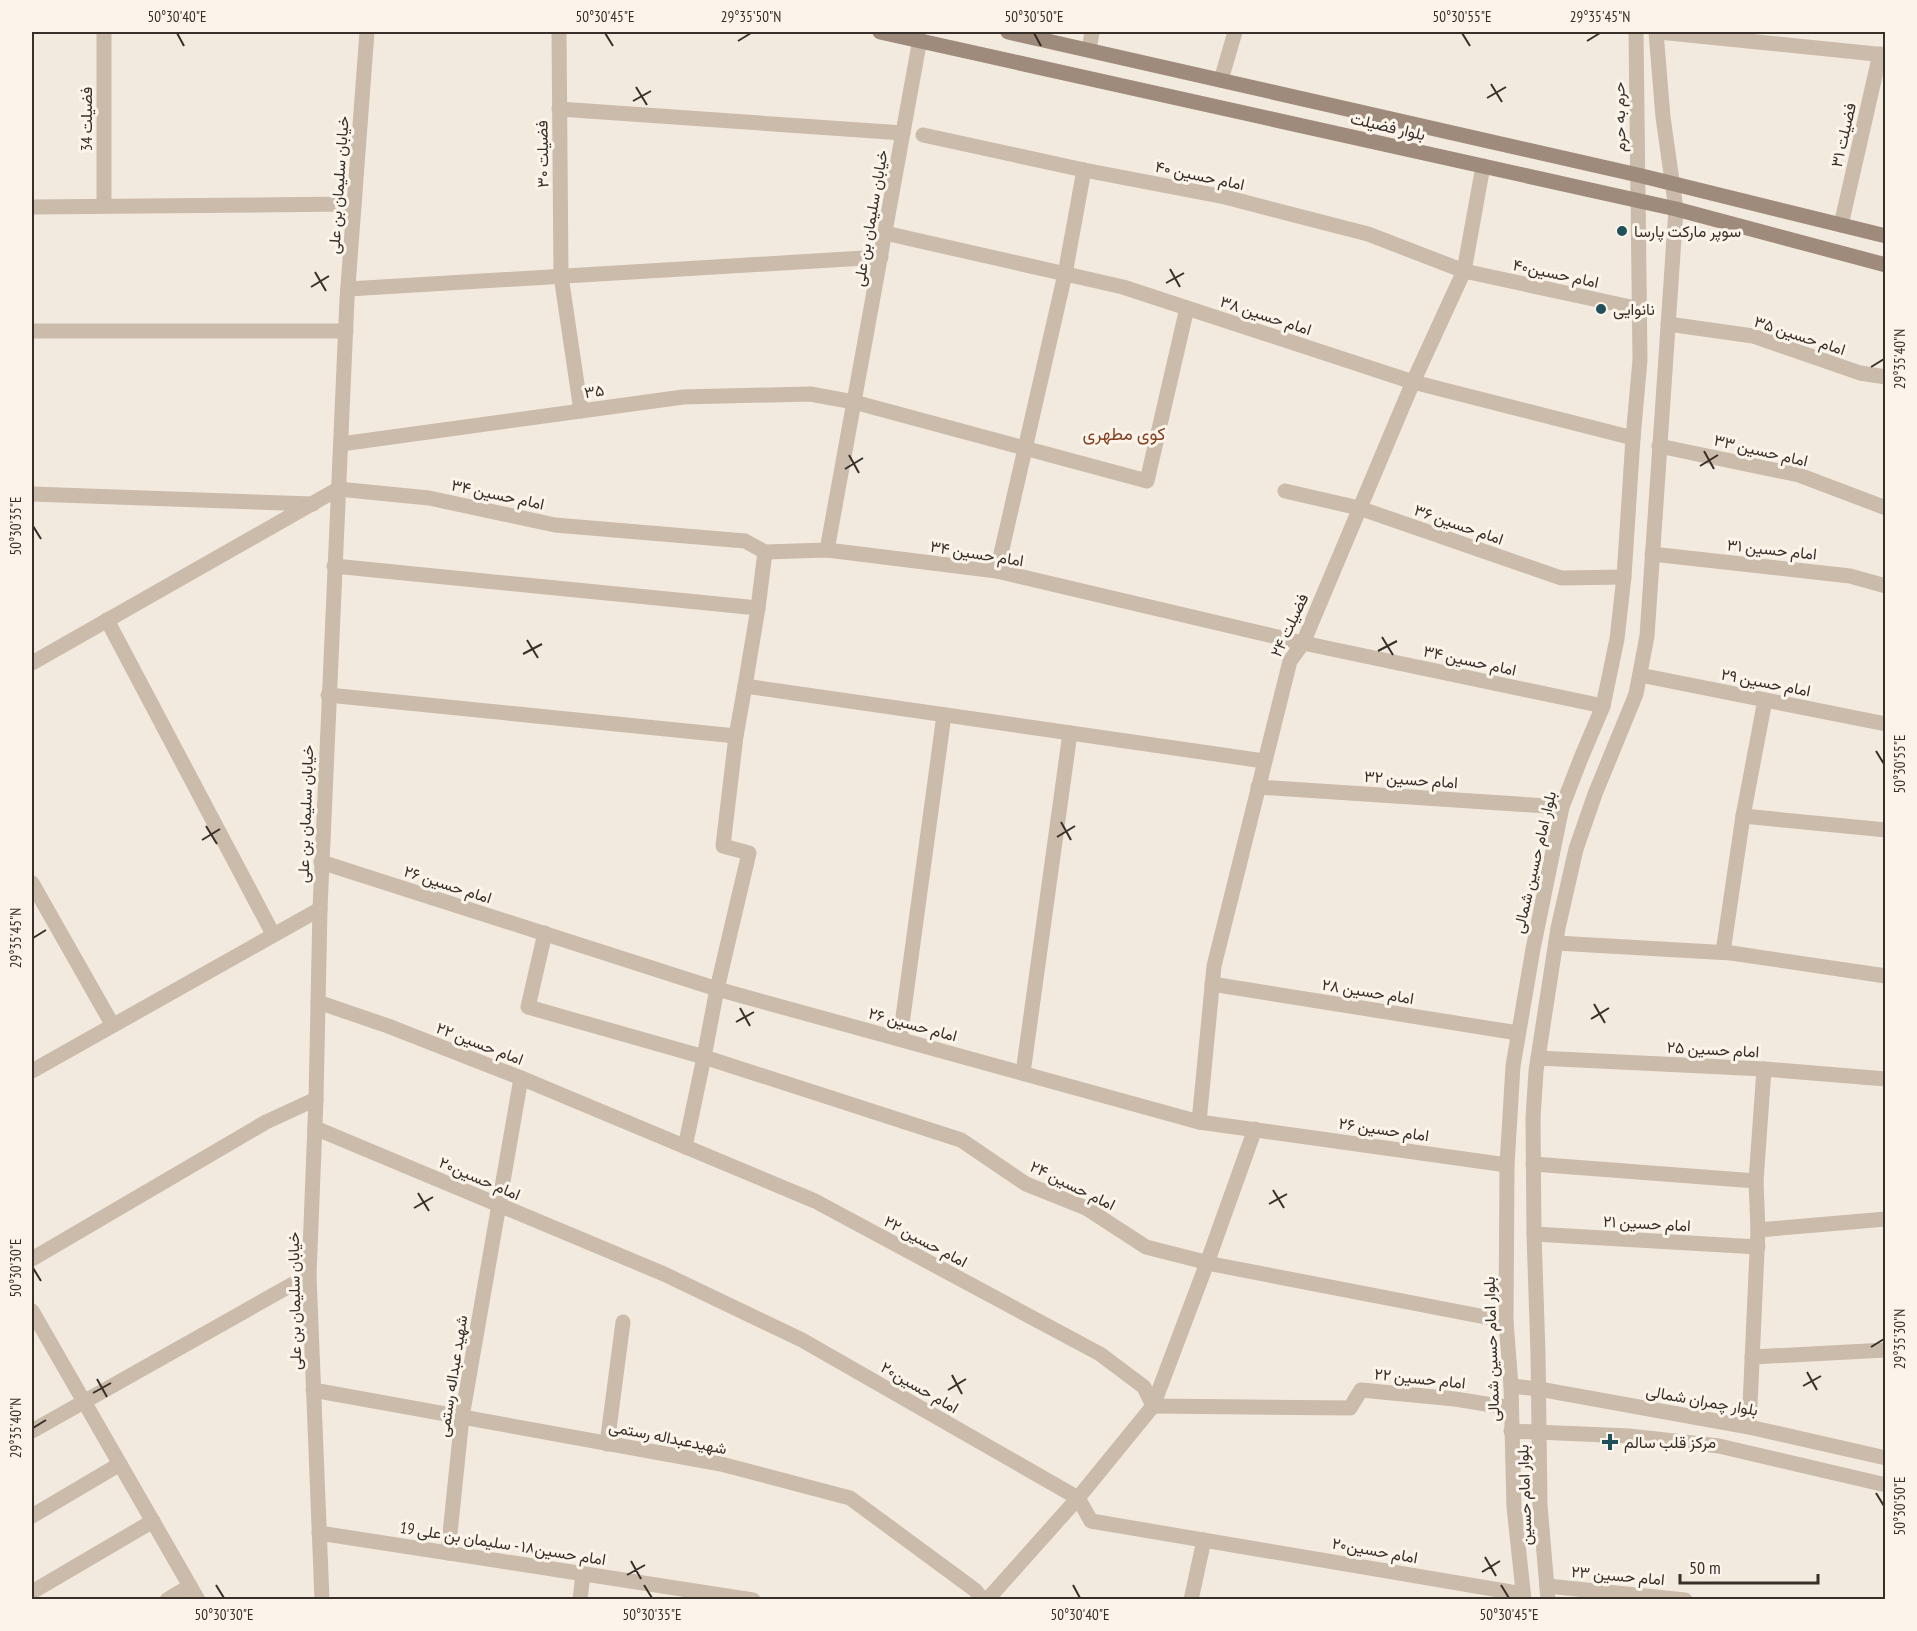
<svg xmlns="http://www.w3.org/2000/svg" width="1917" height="1631" viewBox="0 0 1917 1631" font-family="'PT Sans Narrow',Vazirmatn,sans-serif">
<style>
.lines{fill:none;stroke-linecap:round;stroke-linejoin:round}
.minor{stroke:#cabbaa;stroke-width:15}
.tertiary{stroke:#cabbaa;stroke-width:15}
.secondary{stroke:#9e8b7b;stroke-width:15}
.ticks{fill:none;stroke:#382f29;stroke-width:2}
.poi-dot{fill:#205059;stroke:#faf4ea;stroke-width:2}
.labels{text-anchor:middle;stroke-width:6;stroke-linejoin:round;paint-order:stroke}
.street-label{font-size:16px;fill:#382f29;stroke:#faf4ea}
.poi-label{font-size:16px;fill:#382f29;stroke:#faf4ea;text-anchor:start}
.neighbourhood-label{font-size:18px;fill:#854324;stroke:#faf4ea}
.neatline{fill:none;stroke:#382f29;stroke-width:2}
.ticks-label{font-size:15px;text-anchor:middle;fill:#382f29}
</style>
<rect width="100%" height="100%" fill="#f2eade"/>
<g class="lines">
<!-- minor -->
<g class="minor">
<polyline points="104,32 104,206"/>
<polyline points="559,32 561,276 581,411"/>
<polyline points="1659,32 1886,55"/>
<polyline points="1089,50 1092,32"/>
<polyline points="1221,80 1235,32"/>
<polyline points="559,109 903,133"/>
<polyline points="923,135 1084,170 1225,197 1368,234 1464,271 1640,309"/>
<polyline points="32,207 354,204"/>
<polyline points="1841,225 1880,54"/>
<polyline points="885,233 1123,287 1413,382 1633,438"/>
<polyline points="348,289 881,257"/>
<polyline points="1668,324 1753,336 1860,373 1886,377"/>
<polyline points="32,331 346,331"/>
<polyline points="341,444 683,397 810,394 854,402 1147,481 1187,308"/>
<polyline points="1659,446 1799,475 1886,508"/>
<polyline points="1285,491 1359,508 1561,578 1624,577"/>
<polyline points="32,494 313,504"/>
<polyline points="827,550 920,39"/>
<polyline points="1652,554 1850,576 1886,586"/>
<path d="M 334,566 C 476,579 616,595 758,608 L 745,686"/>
<polyline points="997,571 1065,274 1084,170"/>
<polyline points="758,608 765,552"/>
<polyline points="107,620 273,934"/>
<polyline points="32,663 338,489 429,498 555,525 745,541 765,552 827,550 997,571 1303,643 1603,706"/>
<polyline points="1640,675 1886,724"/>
<polyline points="328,695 736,736 745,686 1264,761"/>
<polyline points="736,736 723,846 749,853 717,989 704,1057 961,1140 1026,1184 1086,1208 1146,1247 1217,1265 1506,1321"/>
<polyline points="1258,787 1562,807"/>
<polyline points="1743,816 1886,830"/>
<polyline points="32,883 112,1024"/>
<polyline points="545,933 528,1007 704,1057 685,1147"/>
<polyline points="1556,943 1731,953 1886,976"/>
<polyline points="1723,952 1743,816 1765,700"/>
<polyline points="1212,984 1518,1033"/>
<polyline points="318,1002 388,1026 521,1078 815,1201 1100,1354 1144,1387 1153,1406 1350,1408 1361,1390 1455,1399 1511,1408"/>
<polyline points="900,1039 944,715"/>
<polyline points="1538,1058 1764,1069 1886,1079"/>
<polyline points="1023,1073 1070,733"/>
<polyline points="1199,1122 1214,966 1290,661 1303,643 1413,382 1464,271 1483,166"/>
<polyline points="315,1128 664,1274 802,1340 1078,1498 1091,1521 1523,1594"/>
<polyline points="1533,1164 1756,1181 1758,1230 1749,1427"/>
<polyline points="1756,1181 1764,1069"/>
<polyline points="1758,1230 1886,1219"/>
<polyline points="1534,1234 1758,1247"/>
<polyline points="32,1259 266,1122 316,1099"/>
<polyline points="32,1311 198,1600"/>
<polyline points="1752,1357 1886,1350"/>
<polyline points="313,1390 721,1464 850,1498 975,1590 983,1600"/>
<polyline points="32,1431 309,1275"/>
<polyline points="607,1444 623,1322"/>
<polyline points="32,1516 120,1464"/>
<polyline points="319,1533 753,1600"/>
<polyline points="448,1553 462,1417 521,1078"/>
<polyline points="1547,1586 1685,1600"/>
<polyline points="32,1592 153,1521"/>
<polyline points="167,1600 190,1586"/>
<polyline points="580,1600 583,1574"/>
<polyline points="987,1600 1078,1498 1153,1406 1207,1263 1255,1129"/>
<polyline points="1191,1600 1204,1540"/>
</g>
<!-- tertiary -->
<g class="tertiary">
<polyline points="321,862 717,989 1199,1122 1507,1165"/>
<polyline points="32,1071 320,909"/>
<polyline points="1511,1386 1539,1389 1749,1427 1886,1458"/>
<polyline points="1511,1431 1629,1436 1719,1446 1886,1485"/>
<polyline points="322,1600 309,1275 316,1099 320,909 347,299 367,32"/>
<polyline points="1524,1600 1514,1507 1511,1386 1506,1321 1507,1165 1513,1066 1533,949 1562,807 1581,758 1603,706 1617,639 1624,577 1633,438 1640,360 1636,32"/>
<polyline points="1548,1600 1540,1505 1538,1353 1534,1234 1533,1118 1536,1071 1558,928 1576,849 1595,794 1636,694 1647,636 1676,209 1663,117 1656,32"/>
</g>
<!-- secondary -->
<g class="secondary">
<polyline points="880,32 1676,209 1886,265"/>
<polyline points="1008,32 1638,175 1886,236"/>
</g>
</g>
<!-- ticks -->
<path class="ticks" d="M 177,33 L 184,46M 605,33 L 613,46M 1034,33 L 1041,46M 1462,33 L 1470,46M 738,41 L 751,33M 1587,41 L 1600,33M 1491,84 L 1502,102M 636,87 L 647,105M 1487,98 L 1506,87M 633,101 L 651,91M 1170,269 L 1180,287M 315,272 L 326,291M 1166,283 L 1184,273M 311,287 L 329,276M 1871,367 L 1884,359M 1704,451 L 1714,469M 849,455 L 859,473M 1700,466 L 1718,455M 845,469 L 863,458M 33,526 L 41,539M 1382,637 L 1393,655M 527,640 L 538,658M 1378,651 L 1397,641M 523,654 L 542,644M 1876,751 L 1884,764M 1061,822 L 1071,840M 206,826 L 217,844M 1057,837 L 1075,826M 202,840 L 220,829M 33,938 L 46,930M 1594,1004 L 1605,1023M 740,1008 L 750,1026M 1591,1019 L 1609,1008M 736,1022 L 754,1012M 1273,1190 L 1284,1208M 418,1193 L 429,1211M 1269,1204 L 1287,1194M 414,1208 L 433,1197M 33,1268 L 41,1281M 1871,1347 L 1884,1339M 1807,1372 L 1817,1390M 952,1375 L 962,1394M 97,1379 L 107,1397M 1803,1386 L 1821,1376M 948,1390 L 966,1379M 93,1393 L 111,1383M 33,1428 L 46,1420M 1876,1493 L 1884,1506M 1485,1557 L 1496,1576M 631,1561 L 641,1579M 1482,1572 L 1500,1561M 627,1575 L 645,1565M 216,1585 L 224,1598M 644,1585 L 652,1598M 1073,1585 L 1080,1598M 1501,1585 L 1509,1598"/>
<!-- markers -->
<g class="poi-dot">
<circle cx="1622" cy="231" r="6"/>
<circle cx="1601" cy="309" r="6"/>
<path d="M1607 1433h6v6h6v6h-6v6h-6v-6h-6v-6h6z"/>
</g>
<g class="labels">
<!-- street labels -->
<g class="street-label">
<text transform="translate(1619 117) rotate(-91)" y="6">حرم به حرم</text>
<text transform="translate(86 119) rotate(-90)" y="6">فضیلت 34</text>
<text transform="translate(1388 126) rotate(13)" y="6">بلوار فضیلت</text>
<text transform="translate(1843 135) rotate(-77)" y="6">فضیلت ۳۱</text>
<text transform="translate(542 154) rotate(-91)" y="6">فضیلت ۳۰</text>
<text transform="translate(1200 175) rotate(12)" y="6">امام حسین ۴۰</text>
<text transform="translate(338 185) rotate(-86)" y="6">خیابان سلیمان بن علی</text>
<text transform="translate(870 218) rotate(-80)" y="6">خیابان سلیمان بن علی</text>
<text transform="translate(1556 273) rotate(12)" y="6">امام حسین۴۰</text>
<text transform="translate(1266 315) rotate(18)" y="6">امام حسین ۳۸</text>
<text transform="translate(1800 335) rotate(18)" y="6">امام حسین ۳۵</text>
<text transform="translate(594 391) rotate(-8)" y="6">۳۵</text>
<text transform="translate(1761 450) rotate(13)" y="6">امام حسین ۳۳</text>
<text transform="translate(498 494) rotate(12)" y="6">امام حسین ۳۴</text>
<text transform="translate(1459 524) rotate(19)" y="6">امام حسین ۳۶</text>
<text transform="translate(1772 549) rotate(6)" y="6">امام حسین ۳۱</text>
<text transform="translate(977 553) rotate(9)" y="6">امام حسین ۳۴</text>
<text transform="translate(1289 625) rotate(-65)" y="6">فضیلت ۲۴</text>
<text transform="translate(1470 660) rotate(12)" y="6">امام حسین ۳۴</text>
<text transform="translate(1766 682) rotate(11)" y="6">امام حسین ۲۹</text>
<text transform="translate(1411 779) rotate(4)" y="6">امام حسین ۳۲</text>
<text transform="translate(305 814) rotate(-88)" y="6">خیابان سلیمان بن علی</text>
<text transform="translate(1534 862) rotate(-77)" y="6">بلوار امام حسین شمالی</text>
<text transform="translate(448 884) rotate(18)" y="6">امام حسین ۲۶</text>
<text transform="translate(1368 991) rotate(9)" y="6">امام حسین ۲۸</text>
<text transform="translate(913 1024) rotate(15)" y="6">امام حسین ۲۶</text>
<text transform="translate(480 1043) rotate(21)" y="6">امام حسین ۲۲</text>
<text transform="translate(1713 1049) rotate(3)" y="6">امام حسین ۲۵</text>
<text transform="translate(1384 1129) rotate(8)" y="6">امام حسین ۲۶</text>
<text transform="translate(480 1178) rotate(23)" y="6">امام حسین۲۰</text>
<text transform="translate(1073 1185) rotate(26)" y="6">امام حسین ۲۴</text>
<text transform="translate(1647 1223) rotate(3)" y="6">امام حسین ۲۱</text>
<text transform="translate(926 1241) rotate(28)" y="6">امام حسین ۲۲</text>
<text transform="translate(294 1301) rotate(-91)" y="6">خیابان سلیمان بن علی</text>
<text transform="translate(1491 1349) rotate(-92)" y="6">بلوار امام حسین شمالی</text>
<text transform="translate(452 1376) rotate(-81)" y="6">شهید عبداله رستمی</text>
<text transform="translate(1420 1378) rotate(6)" y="6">امام حسین ۲۲</text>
<text transform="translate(920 1387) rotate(30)" y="6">امام حسین۲۰</text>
<text transform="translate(1702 1400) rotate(10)" y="6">بلوار چمران شمالی</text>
<text transform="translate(668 1437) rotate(11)" y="6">شهیدعبداله رستمی</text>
<text transform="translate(1524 1495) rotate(-92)" y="6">بلوار امام حسین</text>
<text transform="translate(503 1543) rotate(9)" y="6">امام حسین۱۸ - سلیمان بن علی 19</text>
<text transform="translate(1375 1550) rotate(10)" y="6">امام حسین۲۰</text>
<text transform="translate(1618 1575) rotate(5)" y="6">امام حسین ۲۳</text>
</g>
<!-- poi labels -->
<g class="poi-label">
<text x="1634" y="237">سوپر مارکت پارسا</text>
<text x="1613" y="315">نانوایی</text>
<text x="1624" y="1448">مرکز قلب سالم</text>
</g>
<!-- neighbourhood labels -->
<g class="neighbourhood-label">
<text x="1124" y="440">کوی مطهری</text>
</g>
</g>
<!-- border -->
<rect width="1917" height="1631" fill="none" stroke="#faf4ea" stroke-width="66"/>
<!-- scale -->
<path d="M1680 1574v9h138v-9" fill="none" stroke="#382f29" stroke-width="3"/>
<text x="1689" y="1574" font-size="18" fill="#382f29" stroke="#faf4ea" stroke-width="4.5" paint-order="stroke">50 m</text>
<rect x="33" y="33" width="1851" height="1565" class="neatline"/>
<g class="ticks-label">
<text x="177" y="22">50°30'40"E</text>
<text x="605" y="22">50°30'45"E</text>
<text x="751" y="22">29°35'50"N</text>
<text x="1034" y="22">50°30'50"E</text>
<text x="1462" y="22">50°30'55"E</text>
<text x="1600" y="22">29°35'45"N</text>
<text transform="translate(1900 359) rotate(-90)" y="5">29°35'40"N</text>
<text transform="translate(16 526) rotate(-90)" y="5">50°30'35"E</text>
<text transform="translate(1900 764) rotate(-90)" y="5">50°30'55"E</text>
<text transform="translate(16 938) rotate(-90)" y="5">29°35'45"N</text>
<text transform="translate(16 1268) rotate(-90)" y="5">50°30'30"E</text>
<text transform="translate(1900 1339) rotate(-90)" y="5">29°35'30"N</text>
<text transform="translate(16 1428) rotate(-90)" y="5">29°35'40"N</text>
<text transform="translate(1900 1506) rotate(-90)" y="5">50°30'50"E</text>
<text x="224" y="1620">50°30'30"E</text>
<text x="652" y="1620">50°30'35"E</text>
<text x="1080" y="1620">50°30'40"E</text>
<text x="1509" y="1620">50°30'45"E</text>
</g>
</svg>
